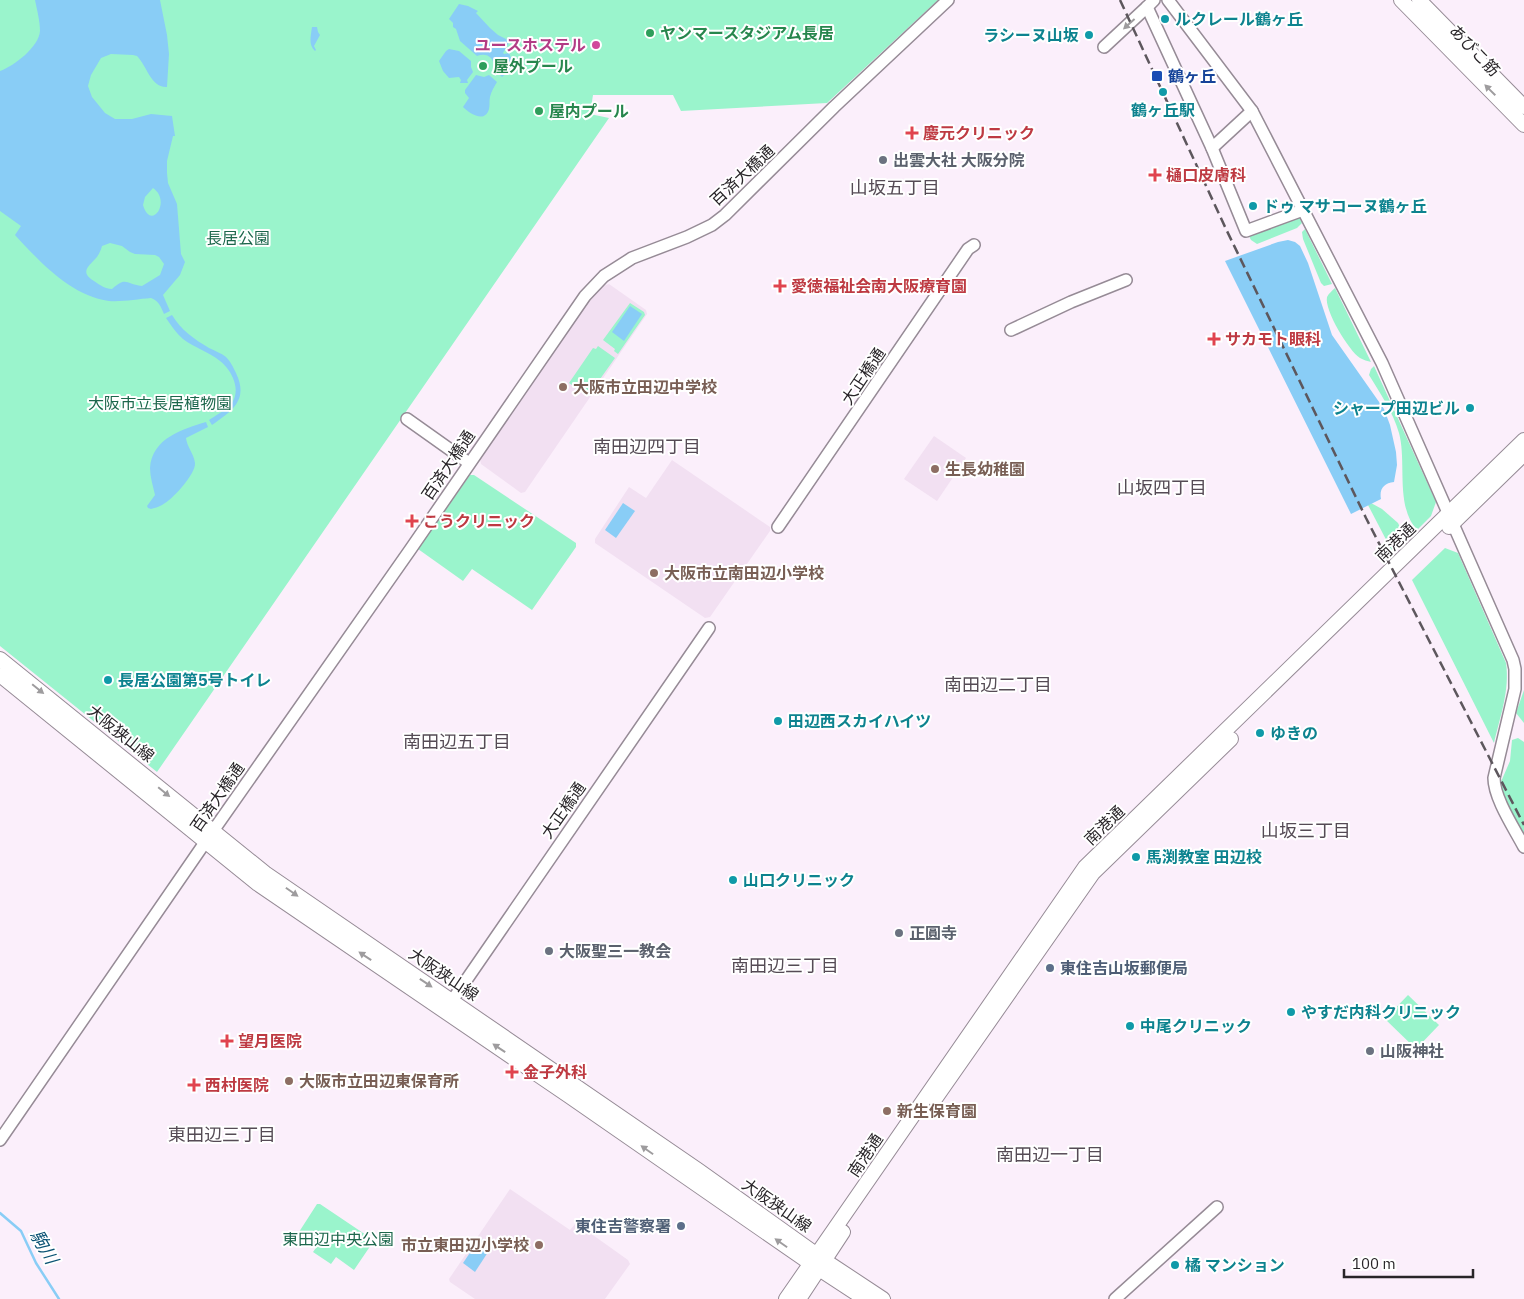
<svg xmlns="http://www.w3.org/2000/svg" width="1524" height="1299" viewBox="0 0 1524 1299" font-family="'IBM Plex Sans','Noto Sans JP',sans-serif">
<style>
.built{fill:#f2e0f2}
.green{fill:#9af4cc}
.water{fill:#89cdf6;fill-rule:evenodd}
.lines{fill:none;stroke-linecap:round;stroke-linejoin:round}
.stream{stroke:#89cdf6;stroke-width:2.5}
.tertiary-casing{stroke:#968b96;stroke-width:14}
.primary-casing{stroke:#968b96;stroke-width:16}
.tertiary{stroke:#fff;stroke-width:11}
.primary{stroke:#fff;stroke-width:14}
.rail{stroke:#5d575d;stroke-width:2.5;stroke-dasharray:10 5;stroke-linecap:butt}
.oneway{fill:#9e9c9e}
.culture-dot{fill:#0f9aa8;stroke:#fff;stroke-width:2}
.leisure-dot{fill:#2e9e5b;stroke:#fff;stroke-width:2}
.hotel-dot{fill:#d1479c;stroke:#fff;stroke-width:2}
.transit-dot{fill:#1a4fb4;stroke:#fff;stroke-width:2}
.health-dot{fill:#e0444e;stroke:#fff;stroke-width:2}
.worship-dot{fill:#6b7280;stroke:#fff;stroke-width:2}
.education-dot{fill:#8d6e63;stroke:#fff;stroke-width:2}
.service-dot{fill:#5c6f8a;stroke:#fff;stroke-width:2}
.labels{text-anchor:middle;stroke-width:4;stroke-linejoin:round;paint-order:stroke}
.culture-label{font-size:16px;font-weight:bold;fill:#0d838f;stroke:#fff;text-anchor:start}
.leisure-label{font-size:16px;font-weight:bold;fill:#27864d;stroke:#fff;text-anchor:start}
.hotel-label{font-size:16px;font-weight:bold;fill:#b23c85;stroke:#fff;text-anchor:end}
.street-label{font-size:16px;fill:#282428;stroke:#fff}
.transit-label{font-size:16px;font-weight:bold;fill:#164399;stroke:#fff;text-anchor:start}
.health-label{font-size:16px;font-weight:bold;fill:#be3a42;stroke:#fff;text-anchor:start}
.worship-label{font-size:16px;font-weight:bold;fill:#5b616d;stroke:#fff;text-anchor:start}
.park-label{font-size:16px;fill:#1c674c;stroke:#fff}
.education-label{font-size:16px;font-weight:bold;fill:#785e54;stroke:#fff;text-anchor:start}
.service-label{font-size:16px;font-weight:bold;fill:#4e5e75;stroke:#fff;text-anchor:start}
.neighbourhood-label{font-size:18px;fill:#554b55;stroke:#fff}
.water-label{font-size:18px;font-style:italic;fill:#0b5374;stroke:#fff}
</style>
<rect width="100%" height="100%" fill="#fbeffb"/>
<!-- built -->
<g class="built">
<polygon points="609,284 646,310 647,314 525,492 521,493 481,464 480,459 582,310 603,286"/>
<polygon points="934,436 966,458 937,501 904,479"/>
<polygon points="672,460 770,527 770,531 710,617 705,618 595,543 595,539 629,487 646,498"/>
<polygon points="510,1189 570,1230 576,1223 628,1260 630,1264 605,1299 475,1299 450,1282 449,1279"/>
</g>
<!-- green -->
<g class="green">
<polygon points="0,0 938,0 827,103 681,111 673,95 593,95 590,114 609,118 157,772 0,646"/>
<polygon points="1299,217 1302,223 1297,228 1257,244 1251,240 1248,234"/>
<polygon points="1305,229 1332,284 1324,286 1321,283 1303,239 1302,232"/>
<path d="M 1335,288 L 1371,362 C 1368,361 1363,360 1360,358 C 1349,351 1324,310 1327,297 C 1329,293 1332,291 1335,288 Z"/>
<polygon points="630,303 644,312 645,315 618,354 614,351 615,349 603,340"/>
<polygon points="598,346 615,358 588,396 569,383 593,348 596,349"/>
<path d="M 1374,366 L 1436,502 L 1431,516 L 1417,530 C 1395,506 1407,462 1399,433 C 1393,412 1380,393 1369,375 L 1371,369 Z"/>
<polygon points="470,475 474,475 576,543 576,547 532,610 472,569 463,581 418,549"/>
<polygon points="1371,503 1382,509 1398,523 1406,540 1393,553 1368,505"/>
<path d="M 1445,548 L 1458,553 L 1506,663 C 1510,690 1500,717 1494,743 L 1412,580 Z"/>
<polygon points="1524,690 1524,723 1516,713"/>
<polygon points="1518,738 1524,742 1524,837 1501,791 1500,784 1510,761 1512,740"/>
<polygon points="1408,995 1439,1025 1416,1049 1385,1019"/>
<polygon points="317,1204 320,1204 372,1239 373,1242 354,1270 336,1257 331,1264 313,1252 318,1245 299,1232"/>
</g>
<!-- water -->
<g class="water">
<path d="M 35,0 L 160,0 L 167,35 L 169,54 L 167,87 C 151,88 147,66 137,56 L 133,55 L 111,54 L 101,58 L 91,75 L 88,86 L 92,97 L 105,113 L 115,119 L 132,119 L 151,114 L 172,116 L 175,136 L 173,136 L 167,161 L 167,173 L 168,183 L 177,204 L 181,254 L 185,262 L 180,275 L 163,295 L 170,311 L 164,314 C 161,307 159,301 151,298 C 138,299 122,302 109,301 C 71,296 40,262 15,235 L 21,226 L 0,211 L 0,71 C 14,66 39,47 40,31 C 40,21 37,10 35,0 ZM 153,188 C 172,201 151,232 143,205 L 145,197 ZM 110,243 L 122,246 L 130,252 L 135,254 L 155,255 L 159,257 L 164,264 L 160,275 L 142,286 C 125,284 127,276 112,289 C 105,289 100,285 94,281 C 79,272 89,266 97,257 C 99,254 101,250 102,246 Z"/>
<path d="M 459,4 L 468,6 L 478,11 L 476,13 L 490,28 L 498,35 L 510,41 L 503,53 L 504,54 L 509,53 L 514,66 L 502,77 L 494,69 C 495,58 487,52 477,56 L 460,41 L 456,29 L 453,27 L 453,23 L 449,19 Z"/>
<path d="M 312,27 L 317,27 L 318,32 L 320,35 L 314,46 L 316,50 L 315,51 C 308,45 311,35 312,27 Z"/>
<polygon points="449,49 459,51 471,61 471,67 473,72 467,80 468,83 460,83 461,80 459,77 449,78 443,71 439,61 446,51"/>
<path d="M 476,75 L 484,77 L 489,75 L 497,82 C 494,87 491,92 490,97 C 489,101 490,105 489,109 C 485,124 469,113 463,107 L 469,98 L 465,93 L 465,90 Z"/>
<path d="M 1288,240 L 1295,242 L 1300,246 L 1308,263 L 1332,335 L 1384,409 L 1390,425 L 1396,452 L 1397,465 L 1394,482 C 1384,483 1379,489 1381,499 L 1351,514 L 1225,261 L 1278,242 Z"/>
<polygon points="630,306 642,314 624,341 612,332"/>
<path d="M 172,315 C 181,330 194,339 209,348 C 215,351 221,353 226,357 C 231,362 233,367 236,373 C 249,400 232,411 212,425 L 209,420 C 216,415 225,411 231,404 C 242,391 232,370 220,361 C 209,352 195,348 183,339 C 176,333 171,325 166,318 Z"/>
<path d="M 206,422 L 208,427 L 186,438 C 187,447 194,454 195,463 C 196,474 172,500 162,505 C 159,507 154,508 151,509 L 148,508 L 147,506 L 155,495 C 153,486 150,477 150,468 C 152,438 183,429 206,422 Z"/>
<polygon points="623,503 635,511 616,538 605,530"/>
<polygon points="480,1238 492,1246 475,1272 463,1263"/>
</g>
<g class="lines">
<!-- stream -->
<polyline class="stream" points="0,1213 21,1231 36,1263 59,1299"/>
<defs>
<g id="tertiary">
<path d="M 1168,0 L 1252,111 L 1382,363 L 1513,660 L 1515,669 L 1515,689 L 1494,778 C 1494,798 1514,828 1524,847"/>
<polyline points="1147,7 1212,148 1246,231 1303,210"/>
<polyline points="1104,47 1147,7 1154,0"/>
<polyline points="1212,148 1252,111"/>
<polyline points="1011,330 1071,302 1126,280"/>
<polyline points="407,419 469,463"/>
<polyline points="778,527 968,249 974,245"/>
<polyline points="447,1008 709,628"/>
<polyline points="0,1140 206,841 410,550 585,296 604,276 632,258 687,237 712,225 725,215 834,107 948,0"/>
<polyline points="1115,1299 1217,1207"/>
</g>
<g id="primary">
<polyline points="1401,0 1524,125"/>
<polyline points="1419,0 1524,107"/>
<polyline points="1449,527 1524,454"/>
<polyline points="0,659 265,873 698,1170 824,1260 883,1299"/>
<polyline points="0,675 258,884 569,1096 810,1263 865,1299"/>
<polyline points="935,1099 1093,873 1231,739"/>
<polyline points="786,1299 1085,867 1524,440"/>
<polyline points="799,1299 843,1232"/>
</g>
</defs>
<!-- tertiary casing -->
<use href="#tertiary" class="tertiary-casing"/>
<!-- primary casing -->
<use href="#primary" class="primary-casing"/>
<!-- tertiary -->
<use href="#tertiary" class="tertiary"/>
<!-- primary -->
<use href="#primary" class="primary"/>
<!-- rail -->
<polyline class="rail" points="1120,0 1226,229 1366,518 1524,825"/>
</g>
<!-- one-way arrows -->
<defs><path id="oneway-solid" d="M-6-.8H1V-3.2L6.5 0L1 3.2V.8H-6Z" transform="scale(1.25)"/></defs>
<g class="oneway">
<use href="#oneway-solid" transform="translate(1129 24) rotate(138)"/>
<use href="#oneway-solid" transform="translate(1490 90) rotate(-135)"/>
<use href="#oneway-solid" transform="translate(38 689) rotate(39)"/>
<use href="#oneway-solid" transform="translate(164 792) rotate(39)"/>
<use href="#oneway-solid" transform="translate(292 892) rotate(35)"/>
<use href="#oneway-solid" transform="translate(365 956) rotate(-146)"/>
<use href="#oneway-solid" transform="translate(426 983) rotate(34)"/>
<use href="#oneway-solid" transform="translate(499 1048) rotate(-146)"/>
<use href="#oneway-solid" transform="translate(647 1150) rotate(-145)"/>
<use href="#oneway-solid" transform="translate(781 1243) rotate(-145)"/>
</g>
<!-- markers -->
<g class="culture-dot">
<circle cx="1165" cy="19" r="5"/>
<circle cx="1089" cy="35" r="5"/>
<circle cx="1163" cy="92" r="5"/>
<circle cx="1253" cy="206" r="5"/>
<circle cx="1470" cy="408" r="5"/>
<circle cx="108" cy="680" r="5"/>
<circle cx="778" cy="721" r="5"/>
<circle cx="1260" cy="733" r="5"/>
<circle cx="1136" cy="857" r="5"/>
<circle cx="733" cy="880" r="5"/>
<circle cx="1291" cy="1012" r="5"/>
<circle cx="1130" cy="1026" r="5"/>
<circle cx="1175" cy="1265" r="5"/>
</g>
<g class="leisure-dot">
<circle cx="650" cy="33" r="5"/>
<circle cx="483" cy="66" r="5"/>
<circle cx="539" cy="111" r="5"/>
</g>
<circle class="hotel-dot" cx="596" cy="45" r="5"/>
<rect class="transit-dot" x="1151" y="70" width="12" height="12" rx="2.5"/>
<g class="health-dot">
<path d="M909.5 125.5h5v5h5v5h-5v5h-5v-5h-5v-5h5z"/>
<path d="M1152.5 167.5h5v5h5v5h-5v5h-5v-5h-5v-5h5z"/>
<path d="M777.5 278.5h5v5h5v5h-5v5h-5v-5h-5v-5h5z"/>
<path d="M1211.5 331.5h5v5h5v5h-5v5h-5v-5h-5v-5h5z"/>
<path d="M409.5 513.5h5v5h5v5h-5v5h-5v-5h-5v-5h5z"/>
<path d="M224.5 1033.5h5v5h5v5h-5v5h-5v-5h-5v-5h5z"/>
<path d="M509.5 1064.5h5v5h5v5h-5v5h-5v-5h-5v-5h5z"/>
<path d="M191.5 1077.5h5v5h5v5h-5v5h-5v-5h-5v-5h5z"/>
</g>
<g class="worship-dot">
<circle cx="883" cy="160" r="5"/>
<circle cx="899" cy="933" r="5"/>
<circle cx="549" cy="951" r="5"/>
<circle cx="1370" cy="1051" r="5"/>
</g>
<g class="education-dot">
<circle cx="563" cy="387" r="5"/>
<circle cx="935" cy="469" r="5"/>
<circle cx="654" cy="573" r="5"/>
<circle cx="289" cy="1081" r="5"/>
<circle cx="887" cy="1111" r="5"/>
<circle cx="539" cy="1245" r="5"/>
</g>
<g class="service-dot">
<circle cx="1050" cy="968" r="5"/>
<circle cx="681" cy="1226" r="5"/>
</g>
<g class="labels">
<!-- culture labels -->
<g class="culture-label">
<text x="1175" y="25">ルクレール鶴ヶ丘</text>
<text x="1079" y="41" text-anchor="end">ラシーヌ山坂</text>
<text x="1163" y="116" text-anchor="middle">鶴ヶ丘駅</text>
<text x="1263" y="212">ドゥ マサコーヌ鶴ヶ丘</text>
<text x="1460" y="414" text-anchor="end">シャープ田辺ビル</text>
<text x="118" y="686">長居公園第5号トイレ</text>
<text x="788" y="727">田辺西スカイハイツ</text>
<text x="1270" y="739">ゆきの</text>
<text x="1146" y="863">馬渕教室 田辺校</text>
<text x="743" y="886">山口クリニック</text>
<text x="1301" y="1018">やすだ内科クリニック</text>
<text x="1140" y="1032">中尾クリニック</text>
<text x="1185" y="1271">橘 マンション</text>
</g>
<!-- leisure labels -->
<g class="leisure-label">
<text x="660" y="39">ヤンマースタジアム長居</text>
<text x="493" y="72">屋外プール</text>
<text x="549" y="117">屋内プール</text>
</g>
<!-- hotel labels -->
<g class="hotel-label">
<text x="586" y="51">ユースホステル</text>
</g>
<!-- street labels -->
<g class="street-label">
<text transform="translate(1475 50) rotate(46)" y="6">あびこ筋</text>
<text transform="translate(742 175) rotate(-43)" y="6">百済大橋通</text>
<text transform="translate(863 376) rotate(-56)" y="6">大正橋通</text>
<text transform="translate(448 465) rotate(-56)" y="6">百済大橋通</text>
<text transform="translate(1395 542) rotate(-44)" y="6">南港通</text>
<text transform="translate(121 733) rotate(39)" y="6">大阪狭山線</text>
<text transform="translate(217 797) rotate(-55)" y="6">百済大橋通</text>
<text transform="translate(563 810) rotate(-55)" y="6">大正橋通</text>
<text transform="translate(1104 825) rotate(-44)" y="6">南港通</text>
<text transform="translate(444 974) rotate(34)" y="6">大阪狭山線</text>
<text transform="translate(865 1155) rotate(-56)" y="6">南港通</text>
<text transform="translate(777 1205) rotate(35)" y="6">大阪狭山線</text>
</g>
<!-- transit labels -->
<g class="transit-label">
<text x="1168" y="82">鶴ヶ丘</text>
</g>
<!-- health labels -->
<g class="health-label">
<text x="923" y="139">慶元クリニック</text>
<text x="1166" y="181">樋口皮膚科</text>
<text x="791" y="292">愛徳福祉会南大阪療育園</text>
<text x="1225" y="345">サカモト眼科</text>
<text x="423" y="527">こうクリニック</text>
<text x="238" y="1047">望月医院</text>
<text x="523" y="1078">金子外科</text>
<text x="205" y="1091">西村医院</text>
</g>
<!-- worship labels -->
<g class="worship-label">
<text x="893" y="166">出雲大社 大阪分院</text>
<text x="909" y="939">正圓寺</text>
<text x="559" y="957">大阪聖三一教会</text>
<text x="1380" y="1057">山阪神社</text>
</g>
<!-- park labels -->
<g class="park-label">
<text x="238" y="244">長居公園</text>
<text x="160" y="409">大阪市立長居植物園</text>
<text x="338" y="1245">東田辺中央公園</text>
</g>
<!-- education labels -->
<g class="education-label">
<text x="573" y="393">大阪市立田辺中学校</text>
<text x="945" y="475">生長幼稚園</text>
<text x="664" y="579">大阪市立南田辺小学校</text>
<text x="299" y="1087">大阪市立田辺東保育所</text>
<text x="897" y="1117">新生保育園</text>
<text x="529" y="1251" text-anchor="end">市立東田辺小学校</text>
</g>
<!-- service labels -->
<g class="service-label">
<text x="1060" y="974">東住吉山坂郵便局</text>
<text x="671" y="1232" text-anchor="end">東住吉警察署</text>
</g>
<!-- neighbourhood labels -->
<g class="neighbourhood-label">
<text x="895" y="194">山坂五丁目</text>
<text x="647" y="453">南田辺四丁目</text>
<text x="1162" y="494">山坂四丁目</text>
<text x="998" y="691">南田辺二丁目</text>
<text x="457" y="748">南田辺五丁目</text>
<text x="1306" y="837">山坂三丁目</text>
<text x="785" y="972">南田辺三丁目</text>
<text x="222" y="1141">東田辺三丁目</text>
<text x="1050" y="1161">南田辺一丁目</text>
</g>
<!-- water labels -->
<g class="water-label">
<text transform="translate(44 1247) rotate(60)" y="6">駒川</text>
</g>
</g>
<!-- scale -->
<path d="M1344 1269v8h129v-8" fill="none" stroke="#282428" stroke-width="2.5"/>
<text x="1352" y="1269" font-size="15" fill="#282428" stroke="#ffffff" stroke-width="4" paint-order="stroke">100 m</text>
</svg>
